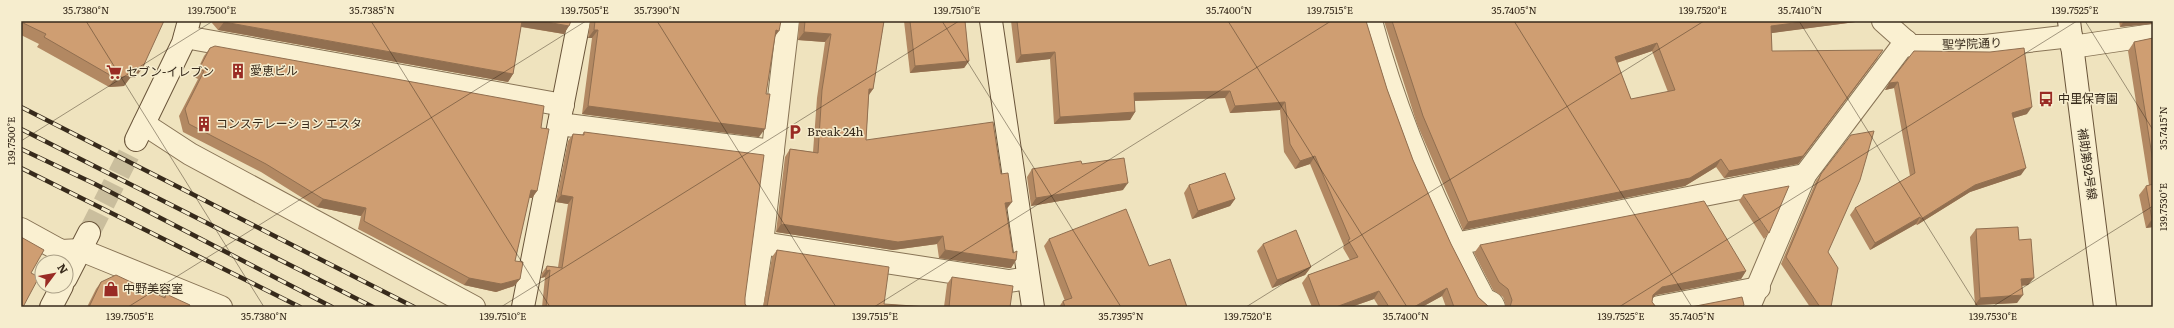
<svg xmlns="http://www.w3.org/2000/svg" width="2174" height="328" viewBox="0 0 2174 328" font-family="Literata,'Noto Sans JP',serif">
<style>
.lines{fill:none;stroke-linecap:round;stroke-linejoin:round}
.secondary-tunnel{stroke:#cabe9d;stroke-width:22;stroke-dasharray:22 11;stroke-linecap:butt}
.street-casing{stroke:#887456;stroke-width:24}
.secondary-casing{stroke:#6a553a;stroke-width:24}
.street{stroke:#faf0d1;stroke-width:22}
.secondary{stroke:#faf0d1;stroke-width:22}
.rail-casing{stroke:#372a1b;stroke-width:4.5}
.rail{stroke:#f6edce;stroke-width:3;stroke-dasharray:9;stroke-linecap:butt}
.wall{fill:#b28862;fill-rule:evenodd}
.shaded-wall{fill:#916f50}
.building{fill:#cf9e72;stroke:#916f50;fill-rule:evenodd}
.ticks{fill:none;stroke:#372a1b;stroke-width:1;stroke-opacity:0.45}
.labels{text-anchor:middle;stroke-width:3;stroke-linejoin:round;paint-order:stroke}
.street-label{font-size:12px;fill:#372a1b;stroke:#f6edce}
.poi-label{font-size:12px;fill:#372a1b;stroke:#f6edce;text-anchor:start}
.neatline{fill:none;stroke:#372a1b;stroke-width:1.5}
.ticks-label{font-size:10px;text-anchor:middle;fill:#372a1b}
</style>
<rect width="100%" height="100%" fill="#efe3be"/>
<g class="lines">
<!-- secondary-tunnel -->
<polyline class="secondary-tunnel" points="89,233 136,140"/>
<defs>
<g id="street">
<path d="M 1371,21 C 1397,118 1437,210 1484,299 L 1492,303 L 1494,307"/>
<polyline points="1883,21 1911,46 1985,46 2071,36"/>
<polyline points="185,37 563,105"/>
<polyline points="2072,47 2153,35"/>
<polyline points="144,124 190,154 474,307"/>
<polyline points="559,124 773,151"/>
<polyline points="21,229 61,251 81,250 221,307"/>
<polyline points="762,243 1009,281 1028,278"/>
<polyline points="1455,244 1805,175"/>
<polyline points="752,307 762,243 788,21"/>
<polyline points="1659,307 1759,288"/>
<polyline points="1749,307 1805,175 1906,41"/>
</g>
<g id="secondary">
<polyline points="991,21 1033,307"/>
<polyline points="2069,21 2105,307"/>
<polyline points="136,140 183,43 189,21"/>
<polyline points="66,278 89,233"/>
<polyline points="51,307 62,286"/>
<polyline points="523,307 579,21"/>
</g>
</defs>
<!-- street casing -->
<use href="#street" class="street-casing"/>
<!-- secondary casing -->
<use href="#secondary" class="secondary-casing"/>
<!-- street -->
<use href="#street" class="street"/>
<!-- secondary -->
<use href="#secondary" class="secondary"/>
<defs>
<g id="rail">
<polyline points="21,107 414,307"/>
<polyline points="21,129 373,307"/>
<polyline points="21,149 95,184 332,307"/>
<polyline points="21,168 300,307"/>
</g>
</defs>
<!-- rail casing -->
<use href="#rail" class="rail-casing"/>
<!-- rail -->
<use href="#rail" class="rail"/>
</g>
<!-- wall -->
<g class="wall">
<polygon points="21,21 135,78 130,78 124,86 109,87 37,47 39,44 21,35"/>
<polygon points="212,21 571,21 564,34 521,27 513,74 508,82 218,30 212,23"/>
<polygon points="590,21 781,21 775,37 759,137 582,114 592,38 588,38"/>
<polygon points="799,21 884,21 873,89 869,95 866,140 1006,210 1013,253 1016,260 1011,268 1009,268 939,258 937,244 893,250 776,232 785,157 790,149 813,152 817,98 825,42 798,40"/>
<polygon points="904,21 965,21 969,61 964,68 910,73"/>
<polygon points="1011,21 1366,21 1387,89 1413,160 1451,244 1478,297 1489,307 1446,307 1442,296 1422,307 1379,307 1374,299 1351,307 1312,307 1302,283 1308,275 1350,260 1343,248 1344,246 1310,164 1295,169 1284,152 1280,110 1230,113 1225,98 1134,101 1135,112 1130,120 1054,124 1050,59 1016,63"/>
<path d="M 1384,21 L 1863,21 L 1771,33 L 1772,51 L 1878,58 L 1798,164 L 1724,178 L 1716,167 L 1685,186 L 1463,230 L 1417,124 ZM 1652,51 L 1668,92 L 1631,99 L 1617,63 Z"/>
<polygon points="2119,21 2153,21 2120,27"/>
<polygon points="2153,38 2153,227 2146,228 2139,195 2146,186 2149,185 2128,51 2134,42"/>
<polygon points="210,48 541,128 537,191 532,198 529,198 515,261 520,279 514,286 496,292 464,285 358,229 361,216 317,207 261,172 183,132 179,116 198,79 194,77 204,56"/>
<polygon points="1914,51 2027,114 2013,118 2021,175 1970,192 1917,225 1916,224 1870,250 1850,215 1855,208 1910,176 1894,88 1885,90"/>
<polygon points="584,132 745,298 745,304 747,307 542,307 545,277 541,278 542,273 547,266 558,267 568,204 556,202 568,141 573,134 582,135"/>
<polygon points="1082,164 1123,190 1031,206 1027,177 1032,169"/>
<polygon points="1821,174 1828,252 1831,307 1810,307 1781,264 1816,181"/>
<polygon points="1189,185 1235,199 1230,206 1192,219 1184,193"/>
<polygon points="1743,195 1769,233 1764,239 1739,201"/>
<polygon points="1976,229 2019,240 2028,285 2022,286 2017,303 1975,305 1970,237"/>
<polygon points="1049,239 1149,266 1187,307 1059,307 1063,301 1065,301 1044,246"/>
<polygon points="1263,244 1311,267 1305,275 1272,288 1257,251"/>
<polygon points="1480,245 1746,271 1741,279 1656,295 1652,298 1652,302 1656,307 1506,307 1503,297 1493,290 1474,253"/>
<polygon points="777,250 884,304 928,307 763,307 772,257"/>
<polygon points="952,277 1010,307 944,307 947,284"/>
<polygon points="101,282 164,297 166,294 189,307 87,307 96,289"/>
</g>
<!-- shaded-wall -->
<g class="shaded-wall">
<polygon points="521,21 541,21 569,26 564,34 517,26"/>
<polygon points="1810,21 1863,21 1765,34 1771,26"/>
<polygon points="2124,21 2153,21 2153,24 2120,27"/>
<polygon points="224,22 513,74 508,82 218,30"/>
<polygon points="594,30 598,30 592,38 588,38"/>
<polygon points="776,30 779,31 773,39"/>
<polygon points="804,32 831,34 825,42 798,40"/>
<polygon points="1657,43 1652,51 1610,65 1615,57"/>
<polygon points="1883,50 1798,164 1724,178 1729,171"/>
<polygon points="1055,52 1050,59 1016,63 1021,55"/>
<polygon points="969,61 964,68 910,73 915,66"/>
<polygon points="137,69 142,69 135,78 130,78 124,86 109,87 115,78"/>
<polygon points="1898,82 1894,88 1885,90 1889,83"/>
<polygon points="869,89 873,89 867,97"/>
<polygon points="1230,91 1225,98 1128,101 1134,93"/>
<polygon points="1285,102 1280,110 1230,113 1235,106"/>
<polygon points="588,106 765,129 759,137 582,114"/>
<polygon points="2032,107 2027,114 2007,120 2012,113"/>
<polygon points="1135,112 1130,120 1054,124 1060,117"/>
<polygon points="1315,156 1310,164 1295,169 1300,161"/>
<polygon points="1721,159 1716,167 1685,186 1463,230 1468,222"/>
<polygon points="2026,168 2021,175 1970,192 1917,225 1921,219 1975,185"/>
<polygon points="1128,183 1123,190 1031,206 1036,198"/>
<polygon points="531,190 537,191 532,198 526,197"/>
<polygon points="561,195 573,197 568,204 556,202"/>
<polygon points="323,199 366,208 361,216 317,207"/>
<polygon points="1235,199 1230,206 1192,219 1198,211"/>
<polygon points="1012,202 1006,210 1005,203"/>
<polygon points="1920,217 1916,224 1870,250 1875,243"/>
<polygon points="2152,219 2153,219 2153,227 2146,228"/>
<polygon points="781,224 943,236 937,244 893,250 776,232"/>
<polygon points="945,250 1016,260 1011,268 1009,268 939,258"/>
<polygon points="1311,267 1305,275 1272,288 1277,280"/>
<polygon points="550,270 545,277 541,278 546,271"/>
<polygon points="1746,271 1741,279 1656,295 1647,303 1653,295 1662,287"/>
<polygon points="469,278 520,279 514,286 496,292 464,285"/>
<polygon points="2034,278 2028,285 2016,286 2021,279"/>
<polygon points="1447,288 1442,296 1422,307 1414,307"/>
<polygon points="1379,291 1374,299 1351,307 1336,307"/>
<polygon points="2023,295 2017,303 1975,305 1980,298"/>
</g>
<!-- building -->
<g class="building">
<polygon points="21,21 164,21 163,23 142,69 137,69 130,76 115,78 44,37 46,34 21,22"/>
<polygon points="223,21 522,21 513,74 224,22"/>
<polygon points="541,21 571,21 569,26"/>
<polygon points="595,21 781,21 779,31 776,30 766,94 770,94 765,129 588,106 598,30 594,30"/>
<polygon points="805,21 884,21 873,89 869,89 866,140 993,122 1001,174 1008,173 1012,202 1005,203 1013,253 1017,251 1016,260 1015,260 945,250 943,236 898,242 781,224 790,149 818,153 822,90 831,34 804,32"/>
<polygon points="910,21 965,21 969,61 915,66"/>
<polygon points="1017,21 1366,21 1387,89 1413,160 1451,244 1478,297 1489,307 1454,307 1447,288 1414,307 1389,307 1379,291 1336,307 1320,307 1308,275 1358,257 1348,240 1350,239 1315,156 1300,161 1290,144 1285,102 1235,106 1230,91 1134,93 1135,112 1060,117 1055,52 1021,55"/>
<path d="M 1392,21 L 1810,21 L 1771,26 L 1772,51 L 1883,50 L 1803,156 L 1729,171 L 1721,159 L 1690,178 L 1468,222 L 1423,116 ZM 1657,43 L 1675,90 L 1631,99 L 1615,57 Z"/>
<polygon points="2153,38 2153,162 2134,42"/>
<polygon points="215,46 544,106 541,128 549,129 537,191 531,190 515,261 523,262 520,279 501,284 469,278 364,221 366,208 323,199 266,164 189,124 185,109 204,71 199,69 210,48"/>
<polygon points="2024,48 2032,107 2012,113 2026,168 1975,185 1921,219 1920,217 1875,243 1855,208 1915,173 1898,82 1889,83 1914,51 1990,52"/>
<polygon points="1874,131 1860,180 1828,252 1838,268 1831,307 1820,307 1786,257 1821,174 1851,135"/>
<polygon points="584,132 764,155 745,298 745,304 747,307 546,307 550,270 546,271 547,266 562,268 573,197 561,195 573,134 584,135"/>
<polygon points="1124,158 1128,183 1036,198 1032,169 1081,161 1082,164"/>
<polygon points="1225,173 1235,199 1198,211 1189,185"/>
<polygon points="2153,184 2153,219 2152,219 2146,186"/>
<polygon points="1789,186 1769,233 1743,195"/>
<polygon points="1704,201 1746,271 1662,287 1653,295 1652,302 1656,307 1509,307 1510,307 1512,300 1508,289 1499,282 1480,245"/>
<polygon points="1126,209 1149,266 1170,259 1187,307 1065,307 1063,301 1072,298 1049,239"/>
<polygon points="2018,227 2019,240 2031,239 2034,278 2021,279 2023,295 1980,298 1976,229"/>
<polygon points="1296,230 1311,267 1277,280 1263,244"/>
<polygon points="21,237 44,250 31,273 39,277 23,307 21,307"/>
<polygon points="777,250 889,267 884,304 928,307 767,307"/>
<polygon points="116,275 165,298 166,294 190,305 189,307 89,307 101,282"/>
<polygon points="952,277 1013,286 1010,307 949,307"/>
<polygon points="1742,297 1744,305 1742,307 1691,307"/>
</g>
<!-- ticks -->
<path class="ticks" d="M 86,21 L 264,307M 371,21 L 550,307M 657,21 L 836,307M 942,21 L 1121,307M 1228,21 L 1407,307M 1514,21 L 1692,307M 1799,21 L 1978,307M 2085,21 L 2153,130M 21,141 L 213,21M 128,307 L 586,21M 501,307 L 959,21M 874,307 L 1331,21M 1246,307 L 1704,21M 1619,307 L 2077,21M 1992,307 L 2153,206"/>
<!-- icons -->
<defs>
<symbol id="building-bare" viewBox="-9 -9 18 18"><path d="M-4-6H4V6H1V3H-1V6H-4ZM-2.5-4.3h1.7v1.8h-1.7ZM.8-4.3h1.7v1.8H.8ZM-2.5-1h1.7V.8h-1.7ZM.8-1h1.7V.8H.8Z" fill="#992b24" stroke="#f6edce" stroke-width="2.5" paint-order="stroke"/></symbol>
<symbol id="supermarket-bare" viewBox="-9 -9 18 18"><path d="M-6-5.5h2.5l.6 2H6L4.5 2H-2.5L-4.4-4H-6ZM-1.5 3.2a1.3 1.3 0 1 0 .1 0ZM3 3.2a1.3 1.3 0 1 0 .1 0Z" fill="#992b24" stroke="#f6edce" stroke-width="2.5" paint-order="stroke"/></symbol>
<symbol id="bus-bare" viewBox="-9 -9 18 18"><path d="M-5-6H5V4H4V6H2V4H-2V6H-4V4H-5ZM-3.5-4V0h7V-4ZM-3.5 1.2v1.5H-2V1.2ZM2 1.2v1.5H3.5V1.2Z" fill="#992b24" stroke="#f6edce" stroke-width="2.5" paint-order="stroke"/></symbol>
<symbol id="parking-bare" viewBox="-9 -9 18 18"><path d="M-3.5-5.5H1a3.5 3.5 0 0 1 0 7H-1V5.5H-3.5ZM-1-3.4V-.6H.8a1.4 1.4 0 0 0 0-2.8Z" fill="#992b24" stroke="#f6edce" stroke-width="2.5" paint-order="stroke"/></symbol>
<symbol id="shop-bare" viewBox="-9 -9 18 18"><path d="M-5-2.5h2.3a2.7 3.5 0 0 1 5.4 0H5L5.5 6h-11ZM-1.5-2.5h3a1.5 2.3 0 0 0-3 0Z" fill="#992b24" stroke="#f6edce" stroke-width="2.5" paint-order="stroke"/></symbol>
</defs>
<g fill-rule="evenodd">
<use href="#building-bare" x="227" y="60" width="22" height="22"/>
<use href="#supermarket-bare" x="103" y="61" width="22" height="22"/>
<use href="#bus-bare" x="2035" y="88" width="22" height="22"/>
<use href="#building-bare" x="193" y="113" width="22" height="22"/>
<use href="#parking-bare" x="784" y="121" width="22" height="22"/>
<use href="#shop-bare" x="100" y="278" width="22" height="22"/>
</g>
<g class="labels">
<!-- street labels -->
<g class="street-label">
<text transform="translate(1972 44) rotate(-2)" y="4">聖学院通り</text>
<text transform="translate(2087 164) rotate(82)" y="4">補助第92号線</text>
</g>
<!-- poi labels -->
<g class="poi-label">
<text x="250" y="75">愛恵ビル</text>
<text x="126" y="76">セブン-イレブン</text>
<text x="2058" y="103">中里保育園</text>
<text x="216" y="128">コンステレーション エスタ</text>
<text x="807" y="136">Break 24h</text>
<text x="123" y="293">中野美容室</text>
</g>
</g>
<!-- border -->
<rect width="2174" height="328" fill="none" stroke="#f6edce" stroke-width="44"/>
<!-- north arrow -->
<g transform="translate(54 274) rotate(58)"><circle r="19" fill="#f6edce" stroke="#aa9f86"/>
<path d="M0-3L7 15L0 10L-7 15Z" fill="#992b24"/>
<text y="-6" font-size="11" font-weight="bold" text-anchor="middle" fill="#372a1b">N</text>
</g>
<rect x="22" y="22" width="2130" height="284" class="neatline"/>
<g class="ticks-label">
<text x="86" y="14">35.7380°N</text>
<text x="212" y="14">139.7500°E</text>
<text x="372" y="14">35.7385°N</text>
<text x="585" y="14">139.7505°E</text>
<text x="657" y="14">35.7390°N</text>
<text x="957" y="14">139.7510°E</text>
<text x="1229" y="14">35.7400°N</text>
<text x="1330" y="14">139.7515°E</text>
<text x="1514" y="14">35.7405°N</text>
<text x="1703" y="14">139.7520°E</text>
<text x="1800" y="14">35.7410°N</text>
<text x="2075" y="14">139.7525°E</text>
<text transform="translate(2163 128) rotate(-90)" y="4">35.7415°N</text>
<text transform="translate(11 141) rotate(-90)" y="4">139.7500°E</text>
<text transform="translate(2163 207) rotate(-90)" y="4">139.7530°E</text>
<text x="130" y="320">139.7505°E</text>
<text x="264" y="320">35.7380°N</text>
<text x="503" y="320">139.7510°E</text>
<text x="875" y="320">139.7515°E</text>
<text x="1121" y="320">35.7395°N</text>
<text x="1248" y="320">139.7520°E</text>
<text x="1406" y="320">35.7400°N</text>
<text x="1621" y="320">139.7525°E</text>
<text x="1692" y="320">35.7405°N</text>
<text x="1993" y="320">139.7530°E</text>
</g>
</svg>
